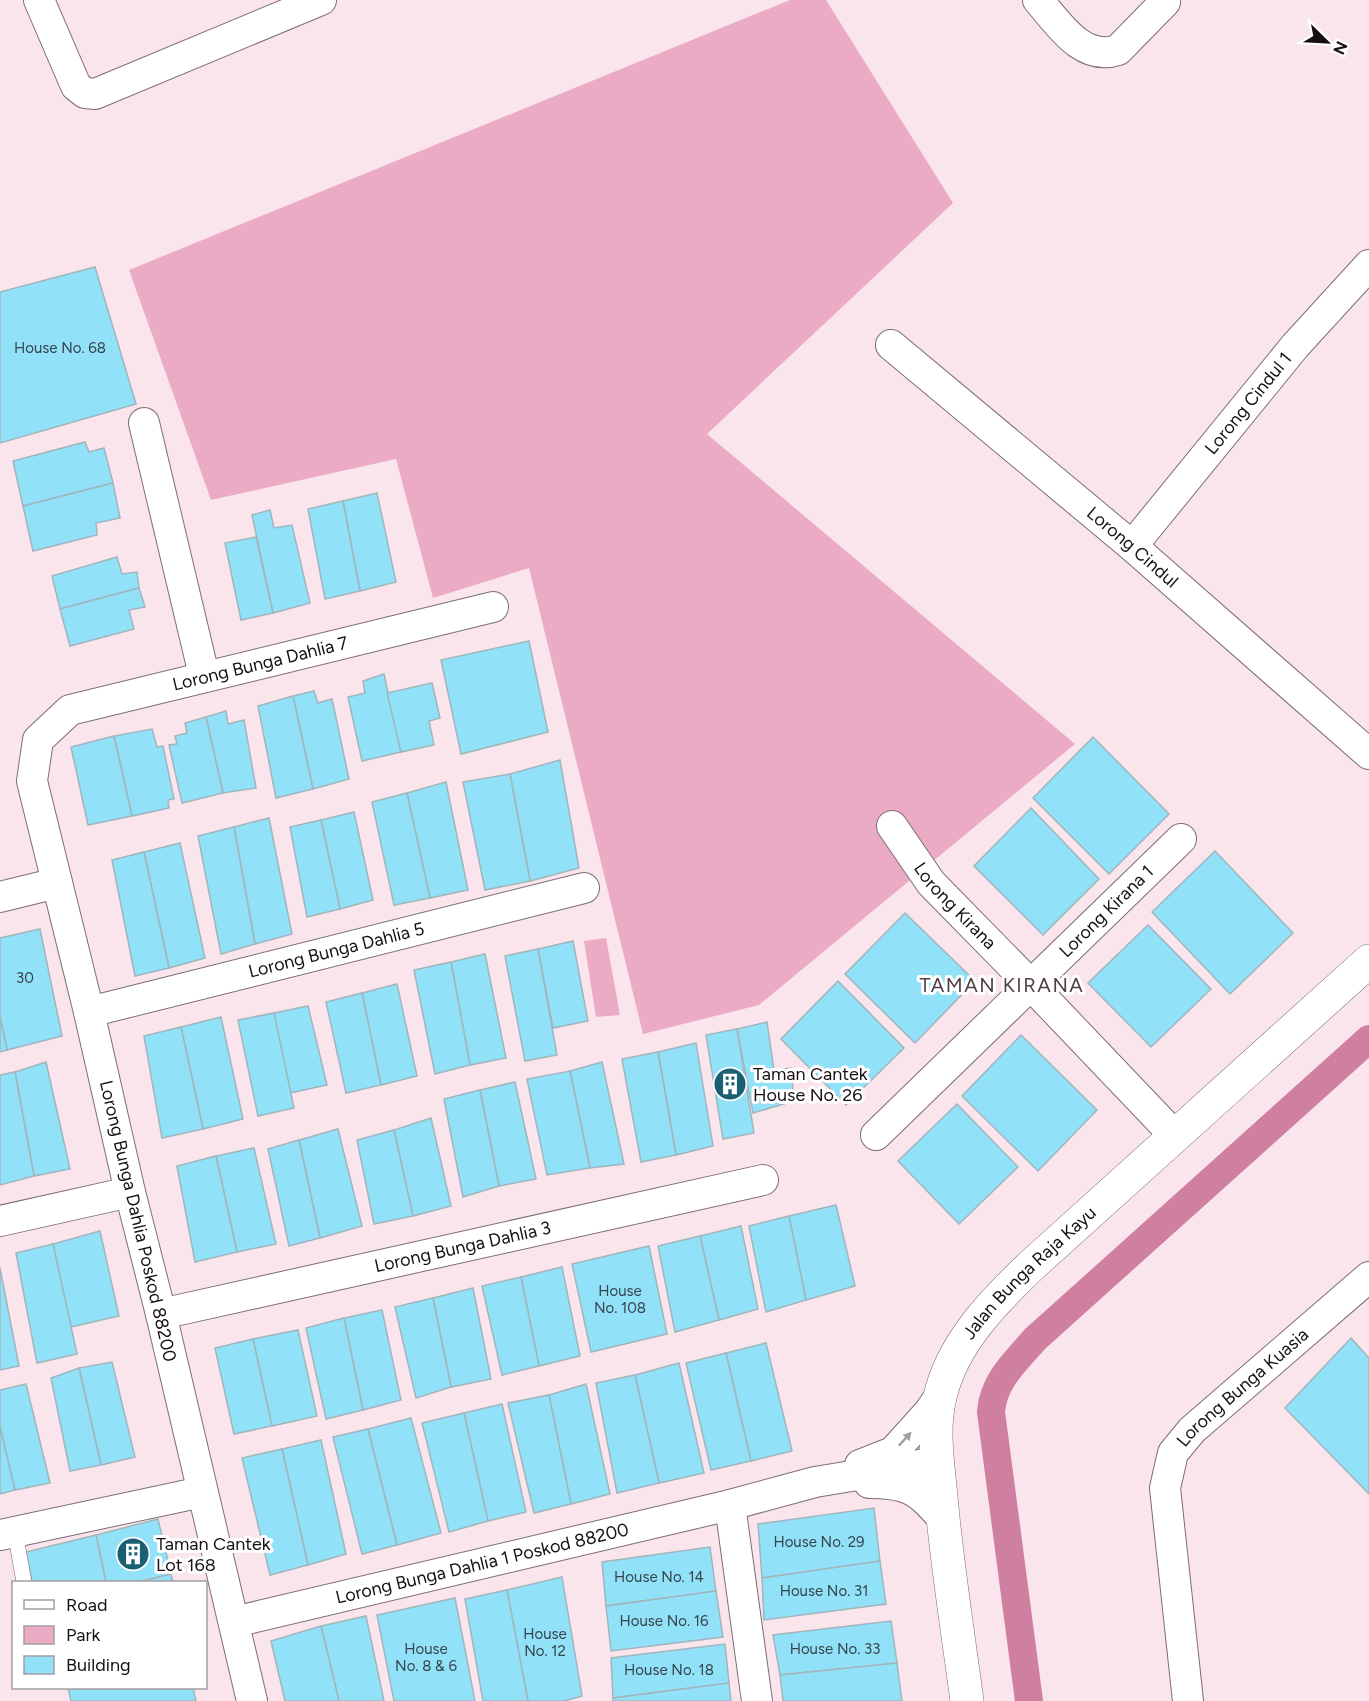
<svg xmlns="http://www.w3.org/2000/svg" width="1369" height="1701" viewBox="0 0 1369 1701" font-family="Figtree,sans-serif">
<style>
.green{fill:#ecabc4}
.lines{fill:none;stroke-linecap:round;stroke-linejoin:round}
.canal{stroke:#cf7fa0;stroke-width:28}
.building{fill:#91e1f9;stroke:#a1b5bc;stroke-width:1.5}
.service-casing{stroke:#7f6d73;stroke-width:16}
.minor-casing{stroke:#7f6d73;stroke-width:32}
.tertiary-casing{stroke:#7f6d73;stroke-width:34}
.service{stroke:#fff;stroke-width:15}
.minor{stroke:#fff;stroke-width:30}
.tertiary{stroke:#fff;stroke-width:33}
.oneway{fill:#a29fa0}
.labels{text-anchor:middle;stroke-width:6;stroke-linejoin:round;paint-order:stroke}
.number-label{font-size:15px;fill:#36444c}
.street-label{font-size:18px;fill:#171012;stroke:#fff}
.poi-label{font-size:18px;fill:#171012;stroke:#fff;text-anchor:start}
.neighbourhood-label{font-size:20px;letter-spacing:1.5px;fill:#514046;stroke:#fff}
</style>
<rect width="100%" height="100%" fill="#fae5ed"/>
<!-- green -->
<g class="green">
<polygon points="790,0 826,0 953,203 707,434 1075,744 759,1005 643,1034 529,568 433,598 396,459 211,500 129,270"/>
<polygon points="606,938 620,1015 596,1017 584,941"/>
</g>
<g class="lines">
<!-- canal -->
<path class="canal" d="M 1029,1701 L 991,1412 C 993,1381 1016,1361 1035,1339 L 1369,1039"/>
</g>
<!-- building -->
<g class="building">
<polygon points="95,267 136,404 0,443 0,292"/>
<polygon points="85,442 89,452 104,448 113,483 23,506 13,461"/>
<polygon points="113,483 120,518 96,523 97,535 33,551 23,506"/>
<polygon points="377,493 396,582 360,591 343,501"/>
<polygon points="343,501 360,591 325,599 308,509"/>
<polygon points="270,510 274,528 292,525 310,603 273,613 252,515"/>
<polygon points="256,537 273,613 241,620 225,543"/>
<polygon points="117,557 122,574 137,572 139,588 60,609 52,576"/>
<polygon points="139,588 145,607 129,610 134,629 70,646 60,609"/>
<polygon points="529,641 548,732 461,754 441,660"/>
<polygon points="384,674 401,752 362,761 348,697 365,693 363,681"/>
<polygon points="432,683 440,718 429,721 434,745 401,752 387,693"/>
<polygon points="314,691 318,703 332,699 349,779 313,789 293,696"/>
<polygon points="293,696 313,789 276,798 258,706"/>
<polygon points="226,711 228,724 244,720 256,788 223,793 206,717"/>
<polygon points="206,717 223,793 182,803 169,745 177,744 175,736 187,733 185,723"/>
<polygon points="152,729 157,747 163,746 174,799 168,800 169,808 132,816 114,736"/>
<polygon points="114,736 132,816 88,825 71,747"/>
<polygon points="1093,737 1169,814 1109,874 1033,798"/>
<polygon points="560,760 579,868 530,881 510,774"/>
<polygon points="510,774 530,881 485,890 463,782"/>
<polygon points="446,782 468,890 430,898 407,793"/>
<polygon points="407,793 430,898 394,905 372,802"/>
<polygon points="1031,808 1099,879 1043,935 974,866"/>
<polygon points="354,812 373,900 340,909 321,820"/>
<polygon points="269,818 292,934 255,944 234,827"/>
<polygon points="321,820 340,909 307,917 290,827"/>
<polygon points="234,827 255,944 221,954 198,836"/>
<polygon points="180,843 205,958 169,968 144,852"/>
<polygon points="1215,851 1293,933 1230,994 1152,912"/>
<polygon points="144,852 169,968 135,976 112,860"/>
<polygon points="905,913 975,981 915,1043 845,974"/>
<polygon points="1148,925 1211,989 1151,1047 1088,983"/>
<polygon points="40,929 62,1036 7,1050 0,1017 0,938"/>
<polygon points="573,941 588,1021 553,1028 538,949"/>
<polygon points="538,949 557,1055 525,1061 505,956"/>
<polygon points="485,954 506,1058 470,1065 451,962"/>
<polygon points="451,962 470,1065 435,1074 414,970"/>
<polygon points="838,981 904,1048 846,1105 781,1039"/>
<polygon points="397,984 417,1076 381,1085 362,993"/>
<polygon points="362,993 381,1085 346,1093 326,1002"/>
<polygon points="308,1006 327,1085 290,1093 274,1013"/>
<polygon points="274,1013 294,1108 258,1116 238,1020"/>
<polygon points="0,1017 7,1050 0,1052"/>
<polygon points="221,1017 243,1119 203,1129 181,1027"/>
<polygon points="767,1022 774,1070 791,1068 794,1101 753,1113 737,1029"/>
<polygon points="181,1027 203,1129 162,1138 144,1036"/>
<polygon points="737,1029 754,1133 723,1139 706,1035"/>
<polygon points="1021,1035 1097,1110 1038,1171 962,1096"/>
<polygon points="696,1043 713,1146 676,1155 658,1052"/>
<polygon points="658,1052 676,1155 641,1162 622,1059"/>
<polygon points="46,1062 70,1169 34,1176 15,1072"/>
<polygon points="602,1062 624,1164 590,1168 570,1071"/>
<polygon points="570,1071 590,1168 547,1175 527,1079"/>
<polygon points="15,1072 34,1176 0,1185 0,1075"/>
<polygon points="515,1082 536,1179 499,1186 480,1090"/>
<polygon points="480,1090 499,1186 463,1197 444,1099"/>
<polygon points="957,1104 1018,1167 959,1224 898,1161"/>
<polygon points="431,1118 451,1206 413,1216 394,1130"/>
<polygon points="338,1129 362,1226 320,1238 299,1140"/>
<polygon points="394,1130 413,1216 374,1224 357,1140"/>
<polygon points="299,1140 320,1238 289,1246 268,1149"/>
<polygon points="254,1148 276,1244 237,1252 216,1156"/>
<polygon points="216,1156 237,1252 195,1262 177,1166"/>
<polygon points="836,1205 855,1286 806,1300 789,1216"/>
<polygon points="789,1216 806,1300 766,1312 749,1226"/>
<polygon points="741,1226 758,1309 719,1320 700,1236"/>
<polygon points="100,1231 119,1316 71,1327 53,1244"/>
<polygon points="700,1236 719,1320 675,1332 658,1246"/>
<polygon points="53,1244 77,1354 37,1363 16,1253"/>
<polygon points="649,1246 667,1334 591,1352 572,1264"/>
<polygon points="562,1267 580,1356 539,1366 521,1277"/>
<polygon points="0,1268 19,1366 0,1370"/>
<polygon points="521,1277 539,1366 502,1375 482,1286"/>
<polygon points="473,1288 491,1379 451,1387 433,1298"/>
<polygon points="433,1298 451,1387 416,1398 395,1307"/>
<polygon points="382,1310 401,1400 363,1410 344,1318"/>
<polygon points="344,1318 363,1410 326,1419 306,1328"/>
<polygon points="298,1330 317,1416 272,1426 253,1339"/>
<polygon points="1351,1338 1369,1358 1369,1494 1285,1408"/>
<polygon points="253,1339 272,1426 234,1434 215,1348"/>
<polygon points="766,1343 792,1451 751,1461 726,1353"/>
<polygon points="726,1353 751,1461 711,1470 686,1363"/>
<polygon points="112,1362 135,1457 101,1465 79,1368"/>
<polygon points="679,1363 704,1473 659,1483 635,1375"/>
<polygon points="79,1368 101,1465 70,1471 51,1378"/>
<polygon points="635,1375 659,1483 617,1493 596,1383"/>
<polygon points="26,1384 50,1483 15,1490 0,1427 0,1390"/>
<polygon points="586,1384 610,1494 571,1504 549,1395"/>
<polygon points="549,1395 571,1504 534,1513 508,1403"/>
<polygon points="502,1404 526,1512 488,1521 464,1413"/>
<polygon points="464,1413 488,1521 449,1532 422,1423"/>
<polygon points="411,1418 441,1533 397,1545 368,1429"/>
<polygon points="0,1427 15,1490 0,1494"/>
<polygon points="368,1429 397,1545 362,1554 333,1437"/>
<polygon points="321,1440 346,1554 308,1565 282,1449"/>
<polygon points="282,1449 308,1565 270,1575 242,1458"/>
<polygon points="874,1508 880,1561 762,1578 758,1524"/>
<polygon points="158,1519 171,1574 139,1582 106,1582 96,1535"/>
<polygon points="96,1535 106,1582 32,1582 26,1552"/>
<polygon points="710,1547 716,1591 606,1606 602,1562"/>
<polygon points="880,1561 886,1604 764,1620 762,1578"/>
<polygon points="171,1574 173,1582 139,1582"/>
<polygon points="562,1577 582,1696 565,1701 528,1701 507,1590"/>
<polygon points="507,1590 528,1701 483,1701 465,1599"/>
<polygon points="716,1591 723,1637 611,1651 606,1606"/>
<polygon points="455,1598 475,1701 394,1701 377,1615"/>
<polygon points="366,1616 384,1701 339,1701 321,1626"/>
<polygon points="891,1621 897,1663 780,1675 773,1635"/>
<polygon points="321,1626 339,1701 285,1701 271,1641"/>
<polygon points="725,1644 729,1683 613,1698 611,1658"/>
<polygon points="897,1663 902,1701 783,1701 780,1675"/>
<polygon points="729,1683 731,1701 613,1701 613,1698"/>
<polygon points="68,1688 193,1688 196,1701 71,1701"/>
</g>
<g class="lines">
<defs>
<polyline id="service" points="15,1532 24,1582"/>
<g id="minor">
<polyline points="39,0 76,86 85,93 95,94 321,0"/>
<path d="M 1038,0 C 1059,24 1082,62 1118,50 L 1165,2"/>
<path id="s1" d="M 891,345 L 1132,546 L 1369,754"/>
<polyline points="144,423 204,675"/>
<path id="s2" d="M 1132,546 L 1295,346 L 1369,265"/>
<path id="s3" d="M 892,826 L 931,883 L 1031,985 L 1175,1136"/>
<polyline points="0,897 57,883"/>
<path id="s4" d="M 89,1012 L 584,888"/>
<path id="s5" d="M 876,1135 L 1181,839"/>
<polyline points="0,1221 130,1192"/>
<path id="s6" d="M 161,1314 L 763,1180"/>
<polyline points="860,1465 893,1452 929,1412 940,1396"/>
<path d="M 869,1483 C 908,1483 919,1490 943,1519"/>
<polyline points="730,1505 757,1701"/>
<polyline points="0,1535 202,1492"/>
<path id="s7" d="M 234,1622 L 730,1505 L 815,1482 L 937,1462"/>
<path id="s8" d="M 252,1701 L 161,1314 L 130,1192 L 89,1012 L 32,781 L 38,740 L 70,710 L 493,607"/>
<path id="s9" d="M 1188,1701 L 1165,1488 L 1173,1453 L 1192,1430 L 1369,1277"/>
</g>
<g id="tertiary">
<path id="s10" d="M 967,1701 C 958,1633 947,1565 941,1497 C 938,1464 932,1429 940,1397 C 952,1343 995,1300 1033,1264 L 1369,961"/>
</g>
</defs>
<!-- service casing -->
<use href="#service" class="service-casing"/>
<!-- minor casing -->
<use href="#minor" class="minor-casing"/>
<!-- tertiary casing -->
<use href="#tertiary" class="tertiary-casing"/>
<!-- service -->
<use href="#service" class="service"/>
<!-- minor -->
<use href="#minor" class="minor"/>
<!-- tertiary -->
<use href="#tertiary" class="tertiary"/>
</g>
<!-- one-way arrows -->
<defs><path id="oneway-solid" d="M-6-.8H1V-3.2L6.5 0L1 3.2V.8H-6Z" transform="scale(1.5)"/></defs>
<use class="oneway" href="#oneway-solid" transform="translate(905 1439) rotate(-47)"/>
<!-- icons -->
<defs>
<symbol id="building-disc" viewBox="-11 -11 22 22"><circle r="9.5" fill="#1b6072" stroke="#fff"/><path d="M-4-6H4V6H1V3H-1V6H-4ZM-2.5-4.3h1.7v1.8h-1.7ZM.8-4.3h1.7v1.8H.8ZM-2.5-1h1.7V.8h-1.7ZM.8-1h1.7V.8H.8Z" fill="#fff"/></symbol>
</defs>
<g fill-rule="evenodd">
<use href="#building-disc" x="711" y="1065" width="38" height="38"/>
<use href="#building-disc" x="114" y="1535" width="38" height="38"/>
</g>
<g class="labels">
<!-- number labels -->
<g class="number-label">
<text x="60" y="353">House No. 68</text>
<text x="25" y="983">30</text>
<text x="620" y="1296">House<tspan x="620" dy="17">No. 108</tspan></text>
<text x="819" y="1547">House No. 29</text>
<text x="659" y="1582">House No. 14</text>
<text x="824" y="1596">House No. 31</text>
<text x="664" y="1626">House No. 16</text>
<text x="545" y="1639">House<tspan x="545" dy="17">No. 12</tspan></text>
<text x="426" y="1654">House<tspan x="426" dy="17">No. 8 &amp; 6</tspan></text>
<text x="835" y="1654">House No. 33</text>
<text x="669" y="1675">House No. 18</text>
</g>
<!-- street labels -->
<g class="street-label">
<text dy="6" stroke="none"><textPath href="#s2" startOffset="184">Lorong Cindul 1</textPath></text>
<text dy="6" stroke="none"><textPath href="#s1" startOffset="315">Lorong Cindul</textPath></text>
<text dy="6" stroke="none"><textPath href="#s8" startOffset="1227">Lorong Bunga Dahlia 7</textPath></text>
<text dy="6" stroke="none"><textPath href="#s3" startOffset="102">Lorong Kirana</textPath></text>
<text dy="6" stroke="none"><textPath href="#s5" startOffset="321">Lorong Kirana 1</textPath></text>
<text dy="6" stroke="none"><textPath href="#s4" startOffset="255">Lorong Bunga Dahlia 5</textPath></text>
<text transform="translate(138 1221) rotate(77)" y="6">Lorong Bunga Dahlia Poskod 88200</text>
<text dy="6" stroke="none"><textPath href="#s6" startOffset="309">Lorong Bunga Dahlia 3</textPath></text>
<text dy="6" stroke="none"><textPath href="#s10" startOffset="462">Jalan Bunga Raja Kayu</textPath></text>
<text dy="6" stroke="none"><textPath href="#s9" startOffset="346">Lorong Bunga Kuasia</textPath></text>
<text dy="6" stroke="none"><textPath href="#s7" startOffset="255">Lorong Bunga Dahlia 1 Poskod 88200</textPath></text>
</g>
<!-- poi labels -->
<g class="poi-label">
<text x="753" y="1080">Taman Cantek<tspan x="753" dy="21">House No. 26</tspan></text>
<text x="156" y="1550">Taman Cantek<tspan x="156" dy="21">Lot 168</tspan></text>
</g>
<!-- neighbourhood labels -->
<g class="neighbourhood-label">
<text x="1002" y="992">TAMAN KIRANA</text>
</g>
</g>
<!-- legend -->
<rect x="12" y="1581" width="195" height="108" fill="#ffffff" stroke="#a29fa0" stroke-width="1.5"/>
<rect x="24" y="1600" width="30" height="9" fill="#ffffff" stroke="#a29fa0" stroke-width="1.5"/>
<text x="66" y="1611" font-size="18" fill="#171012">Road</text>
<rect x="24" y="1626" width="30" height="18" fill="#ecabc4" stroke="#a29fa0" stroke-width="1.5"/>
<text x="66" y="1641" font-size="18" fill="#171012">Park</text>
<rect x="24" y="1656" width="30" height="18" fill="#91e1f9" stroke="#a29fa0" stroke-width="1.5"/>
<text x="66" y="1671" font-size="18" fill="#171012">Building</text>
<!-- north arrow -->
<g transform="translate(1327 42) rotate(114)" stroke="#ffffff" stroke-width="4.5" paint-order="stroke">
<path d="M0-4.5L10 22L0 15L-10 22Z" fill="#171012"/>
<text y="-9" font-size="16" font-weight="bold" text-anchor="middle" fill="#171012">N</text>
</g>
</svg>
